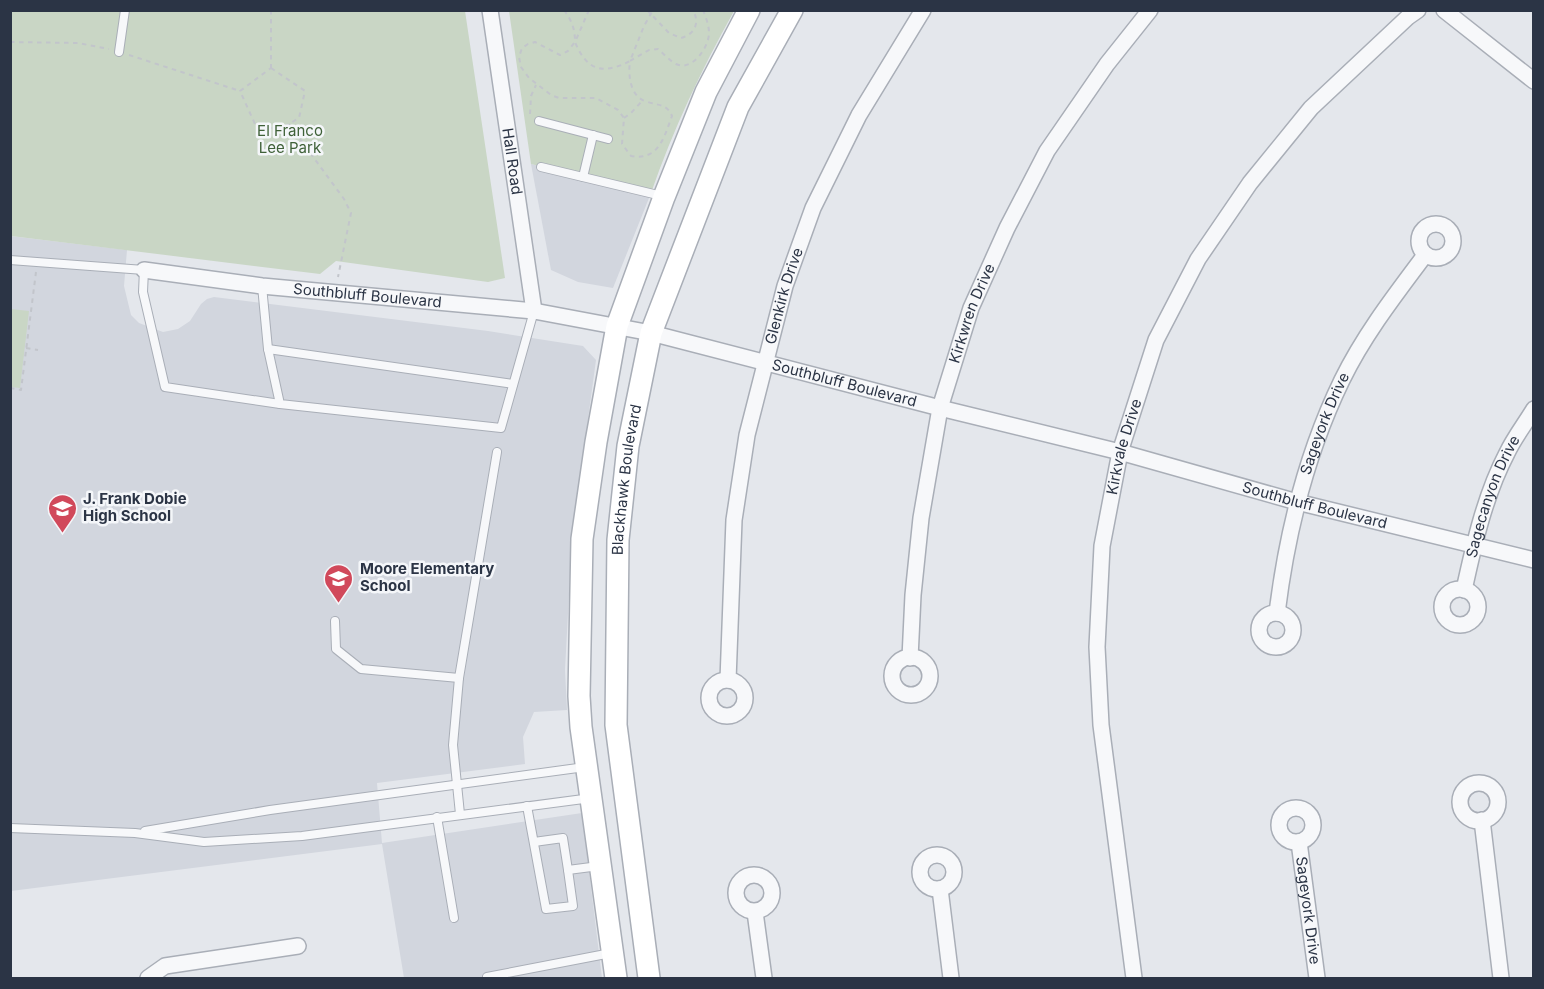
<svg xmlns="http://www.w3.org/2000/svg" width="1544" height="989" viewBox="0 0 1544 989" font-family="Inter,sans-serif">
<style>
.built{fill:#d2d6de}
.green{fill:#c9d6c5}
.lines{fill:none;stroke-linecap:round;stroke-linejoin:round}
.lane-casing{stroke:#a9aeb7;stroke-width:10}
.street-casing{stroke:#a9aeb7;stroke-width:18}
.secondary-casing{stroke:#a9aeb7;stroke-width:24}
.path{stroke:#c2c5cb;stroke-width:2;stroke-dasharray:4.5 4.5;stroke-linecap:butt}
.lane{stroke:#f7f8fa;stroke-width:8}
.street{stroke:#f7f8fa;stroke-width:15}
.secondary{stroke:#fff;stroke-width:21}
.labels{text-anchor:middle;stroke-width:5;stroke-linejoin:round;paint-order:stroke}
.park-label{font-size:15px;fill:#3f6138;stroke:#f4f6f9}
.street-label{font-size:15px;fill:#2b3445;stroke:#f4f6f9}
.poi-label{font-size:15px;font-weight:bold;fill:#2b3445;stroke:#f4f6f9;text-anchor:start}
</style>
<rect width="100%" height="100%" fill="#e4e7ec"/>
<!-- built -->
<g class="built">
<polygon points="531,164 651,193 613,288 578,282 551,270"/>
<polygon points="10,236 127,250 124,286 131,315 139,323 163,332 178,329 190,321 201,304 207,299 214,297 488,331 583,346 596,360 572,537 565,670 567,710 534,712 523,737 525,764 377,783 382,843 582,813 602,978 404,978 382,844 11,891"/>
</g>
<!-- green -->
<g class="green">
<polygon points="11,11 465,11 505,278 488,282 336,261 320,274 11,236"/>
<path d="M 509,11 L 734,11 C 701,70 673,130 651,193 L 531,164 Z"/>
<polygon points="11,309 29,311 20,388 11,387"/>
</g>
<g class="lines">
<defs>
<g id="lane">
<polyline points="119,52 125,10"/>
<polyline points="539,121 608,139"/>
<polyline points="541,167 662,196"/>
<polyline points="583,177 593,135"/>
<polyline points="10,260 144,270 143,292 165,387 280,404"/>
<polyline points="262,286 268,349 280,404 501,428 534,311"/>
<polyline points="268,349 513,384"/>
<polyline points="335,621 336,649 361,669 459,678"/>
<polyline points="527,806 546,909 573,906 568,870 599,866"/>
<polyline points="460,814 453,745 459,678 497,452"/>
<polyline points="437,817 454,918"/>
<polyline points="10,828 135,833 204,842 302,836 591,798"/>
<polyline points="145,831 270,810 585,767"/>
<polyline points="534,842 563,838 568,870"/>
<polyline points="487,977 611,953"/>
</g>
<g id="street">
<path id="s1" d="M 490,10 L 534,311"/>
<polyline points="1444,10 1534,81"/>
<circle cx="1436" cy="241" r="17"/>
<path id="s2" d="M 144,270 L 262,286 L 534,311 L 651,333 L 940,408 L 1120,452 L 1297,502 L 1534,560"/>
<circle cx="1460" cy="607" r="18"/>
<path id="s3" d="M 1464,590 C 1474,544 1485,495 1507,453 C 1514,438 1525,424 1534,409"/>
<circle cx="1276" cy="630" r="17"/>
<path id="s4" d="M 1277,613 C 1287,532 1306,454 1342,380 C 1364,335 1395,295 1425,255"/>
<circle cx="911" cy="676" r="19"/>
<path id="s5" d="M 910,658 L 913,595 L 921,518 L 940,408 L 971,308 L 1007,228 L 1047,151 L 1107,64 L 1150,10"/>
<circle cx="727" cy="698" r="18"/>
<path id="s6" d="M 728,680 L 734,520 L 747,435 L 785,286 L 813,208 L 859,115 L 923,10"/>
<circle cx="1479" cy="802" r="19"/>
<circle cx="1296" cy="825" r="17"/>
<polyline points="1482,820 1501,978"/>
<path id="s7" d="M 1299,842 L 1317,978"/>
<circle cx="937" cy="872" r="17"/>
<circle cx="754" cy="893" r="18"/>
<polyline points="940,889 951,978"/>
<polyline points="755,912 764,978"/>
<polyline points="148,978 165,966 298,946"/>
<path id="s8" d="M 1134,978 L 1101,725 L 1097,647 L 1102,546 L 1120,452 L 1156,340 L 1198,259 L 1250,183 L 1311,108 L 1408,17 L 1418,10"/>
</g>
<g id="secondary">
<polyline points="616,978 581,727 579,696 582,539 596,442 617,326 664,197 706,92 749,10"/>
<path id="s9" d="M 649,978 L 616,725 L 618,540 L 628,446 L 651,333 L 738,107 L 792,10"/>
</g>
</defs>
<!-- lane casing -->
<use href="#lane" class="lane-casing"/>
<!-- street casing -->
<use href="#street" class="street-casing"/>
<!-- secondary casing -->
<use href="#secondary" class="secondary-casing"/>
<!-- path -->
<g class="path">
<polyline points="271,10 271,68"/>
<path d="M 564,10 C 572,21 575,29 575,42 L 568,51 L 560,55 L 535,42 L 528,44 L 522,48 L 519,57 L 521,67 L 529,78 L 551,95 L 559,98 L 596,98 L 618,110 L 624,118 L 622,144 L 631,156 C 659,161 664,137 672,116 C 667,104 660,106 648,102 C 630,98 628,76 630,61 L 649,50 L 658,49 C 664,54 670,61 676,64 C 692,72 709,47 709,33 C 709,25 706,18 703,10"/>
<path d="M 589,10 L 575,42 C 587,71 603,75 630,61 L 644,26 L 653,10"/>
<path d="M 647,10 L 669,33 L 681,38 C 695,34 700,23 693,10"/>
<polyline points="10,42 78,43 109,49"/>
<polyline points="129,55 240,91"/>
<polygon points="271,68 305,91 299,118 279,130 255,124 240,91"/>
<polyline points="530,114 531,96 536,85"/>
<polyline points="624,118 631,113 643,100"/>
<polyline points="289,124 344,199 351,213 338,277"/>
<polyline points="26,348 38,350"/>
<polyline points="10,388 21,390 36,272"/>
</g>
<!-- lane -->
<use href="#lane" class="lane"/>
<!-- street -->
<use href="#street" class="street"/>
<!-- secondary -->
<use href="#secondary" class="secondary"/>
</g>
<!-- icons -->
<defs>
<symbol id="school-pin" viewBox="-11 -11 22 30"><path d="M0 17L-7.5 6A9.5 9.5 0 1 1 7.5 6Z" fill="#d1495b" stroke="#f4f6f9"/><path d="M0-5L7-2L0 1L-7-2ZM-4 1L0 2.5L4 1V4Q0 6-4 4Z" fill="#fff"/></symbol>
</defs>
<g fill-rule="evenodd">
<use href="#school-pin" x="46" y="492" width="33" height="45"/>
<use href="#school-pin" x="322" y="562" width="33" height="45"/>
</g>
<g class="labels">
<!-- park labels -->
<g class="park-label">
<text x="290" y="136">El Franco<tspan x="290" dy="17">Lee Park</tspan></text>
</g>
<!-- street labels -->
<g class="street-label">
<text dy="5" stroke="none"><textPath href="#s1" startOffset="153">Hall Road</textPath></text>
<text dy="5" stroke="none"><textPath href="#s2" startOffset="225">Southbluff Boulevard</textPath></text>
<text dy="5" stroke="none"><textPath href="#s6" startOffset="390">Glenkirk Drive</textPath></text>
<text dy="5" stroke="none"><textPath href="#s5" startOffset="352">Kirkwren Drive</textPath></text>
<text dy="5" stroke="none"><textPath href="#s2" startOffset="711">Southbluff Boulevard</textPath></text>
<text dy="5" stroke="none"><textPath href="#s4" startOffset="196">Sageyork Drive</textPath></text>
<text dy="5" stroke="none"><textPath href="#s8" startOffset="536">Kirkvale Drive</textPath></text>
<text dy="5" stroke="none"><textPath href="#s9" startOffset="501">Blackhawk Boulevard</textPath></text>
<text dy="5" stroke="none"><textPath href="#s3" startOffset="98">Sagecanyon Drive</textPath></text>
<text dy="5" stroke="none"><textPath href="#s2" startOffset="1197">Southbluff Boulevard</textPath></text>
<text dy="5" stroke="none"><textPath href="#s7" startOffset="69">Sageyork Drive</textPath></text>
</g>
<!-- poi labels -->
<g class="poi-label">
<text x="83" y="504">J. Frank Dobie<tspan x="83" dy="17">High School</tspan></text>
<text x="360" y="574">Moore Elementary<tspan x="360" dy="17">School</tspan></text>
</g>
</g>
<!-- border -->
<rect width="1544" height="989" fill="none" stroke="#2b3445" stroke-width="24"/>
</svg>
